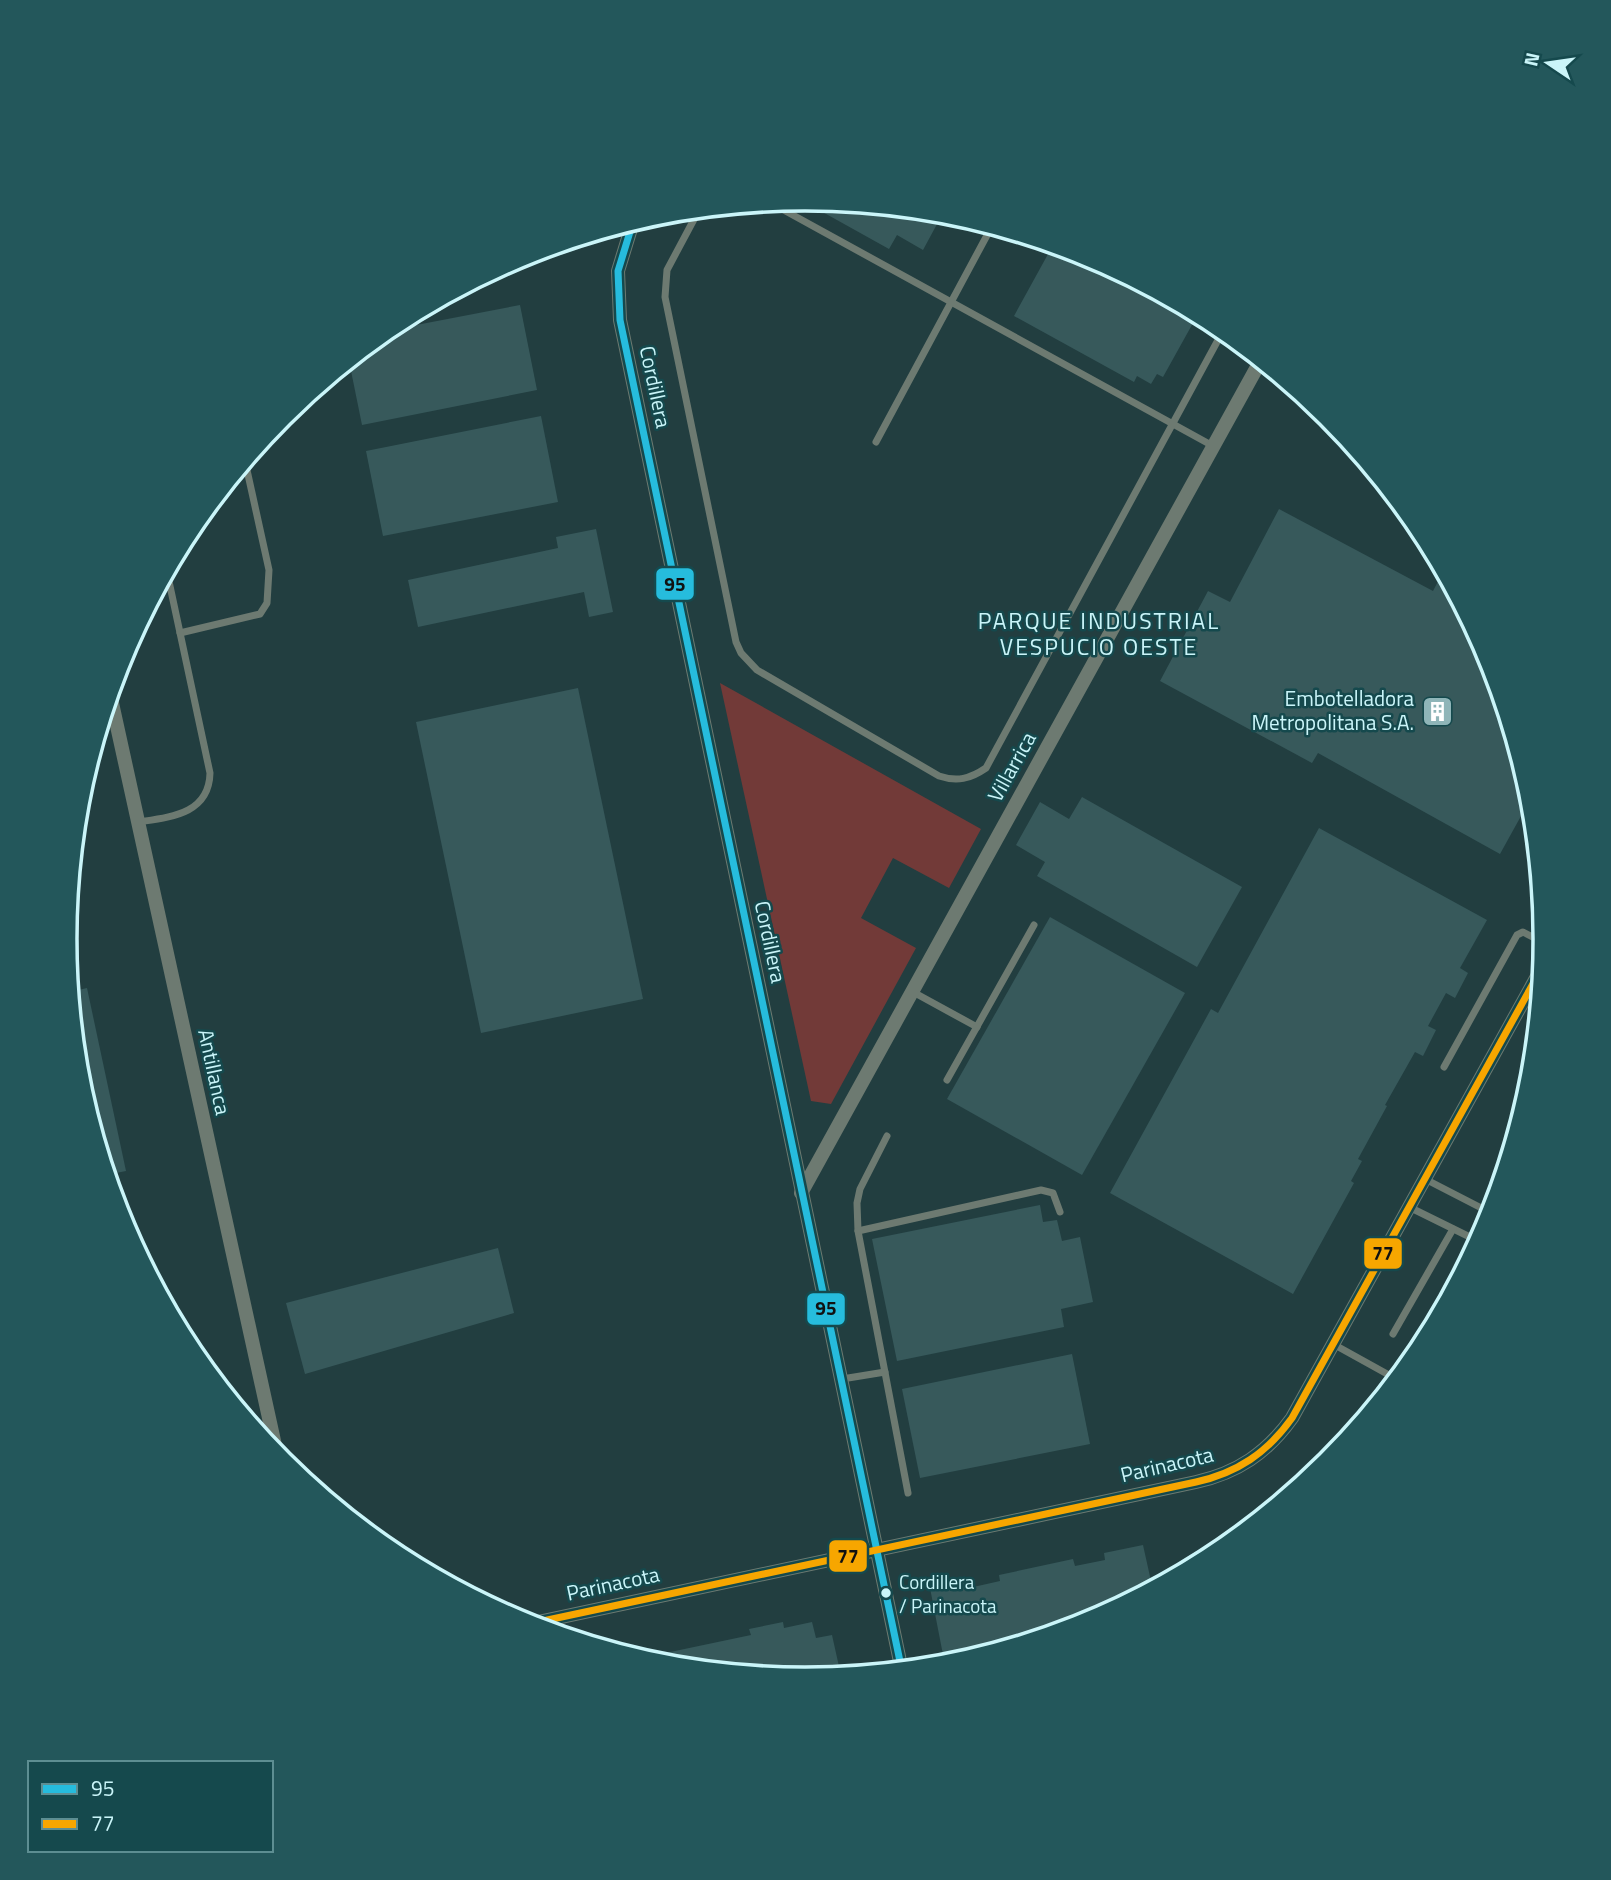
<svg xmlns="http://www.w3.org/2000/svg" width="1611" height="1880" viewBox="0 0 1611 1880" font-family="'Titillium Web',sans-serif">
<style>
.green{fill:#723a38}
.building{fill:#37595b}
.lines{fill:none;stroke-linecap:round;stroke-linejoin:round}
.service{stroke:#6d7a71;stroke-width:7}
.minor{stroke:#6d7a71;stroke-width:14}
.bus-1-casing{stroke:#15494d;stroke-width:12}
.bus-2-casing{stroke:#15494d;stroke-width:12}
.bus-1{stroke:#26bcdd;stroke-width:7}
.bus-2{stroke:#f7a600;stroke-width:7}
.bus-dot{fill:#caf5f9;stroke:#15494d;stroke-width:2.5}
.labels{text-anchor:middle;stroke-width:5;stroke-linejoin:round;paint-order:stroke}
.bus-label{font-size:19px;fill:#caf5f9;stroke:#15494d;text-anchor:start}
.street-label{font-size:21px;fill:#caf5f9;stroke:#15494d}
.poi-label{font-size:21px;fill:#caf5f9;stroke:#15494d;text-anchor:end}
.neighbourhood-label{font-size:23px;letter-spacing:2px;fill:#caf5f9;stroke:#15494d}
.rim{fill:none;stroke:#caf5f9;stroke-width:3.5}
.line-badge{stroke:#15494d;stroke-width:2.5}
.pale-badge-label{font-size:19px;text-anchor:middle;font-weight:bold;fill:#111}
</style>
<rect width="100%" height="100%" fill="#223e40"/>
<!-- green -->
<polygon class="green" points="720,683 981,829 949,888 893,858 861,918 916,948 831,1104 811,1101"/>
<!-- building -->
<g class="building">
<polygon points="806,199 943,213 923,250 897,235 889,249 801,200"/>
<polygon points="1053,245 1089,256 1198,314 1163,377 1157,374 1151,384 1137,376 1134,382 1014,316"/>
<polygon points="520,305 537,390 362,425 349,361 385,331"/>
<polygon points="541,416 558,502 383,536 366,451"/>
<polygon points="1279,509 1433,591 1444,570 1490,657 1532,796 1500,854 1318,753 1312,763 1160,681 1208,591 1230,602"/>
<polygon points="596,529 613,612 589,617 584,592 418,627 408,580 558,548 556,537"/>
<polygon points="578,688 643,999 481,1033 416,722"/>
<polygon points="1082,797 1242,887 1197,967 1037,876 1045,862 1016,845 1040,802 1069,819"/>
<polygon points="1319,828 1487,920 1460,968 1468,973 1455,998 1446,993 1428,1026 1436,1030 1423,1056 1415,1052 1385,1105 1387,1106 1358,1159 1362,1161 1351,1181 1354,1183 1293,1294 1110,1193 1211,1009 1218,1013"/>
<polygon points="1050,917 1185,993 1082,1175 947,1099"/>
<polygon points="87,988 126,1171 106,1175 79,1084 70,992"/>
<polygon points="1040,1205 1043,1222 1057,1220 1062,1241 1080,1237 1093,1302 1061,1309 1064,1327 897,1361 872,1239"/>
<polygon points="498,1248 514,1313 305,1374 286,1303"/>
<polygon points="1072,1354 1090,1444 920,1478 902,1389"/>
<polygon points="1143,1545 1153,1590 1089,1625 975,1659 945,1665 930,1588 967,1580 969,1588 1000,1581 999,1575 1073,1559 1075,1566 1105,1560 1104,1553"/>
<polygon points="783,1622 784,1628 812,1622 816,1638 832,1635 840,1671 823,1674 824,1679 805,1681 658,1666 656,1655 751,1635 749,1629"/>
</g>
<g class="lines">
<!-- service -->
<g class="service">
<polyline points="771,203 1213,446"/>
<path d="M 699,210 L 667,270 L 665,297 L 736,642 L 741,653 L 757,670 L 939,776 C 957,782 970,779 986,768 L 1224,329"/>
<polyline points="876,442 992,226"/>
<polyline points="180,633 260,614 267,603 269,570 245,461"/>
<path d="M 138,822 C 171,817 209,814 210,773 L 167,572"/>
<polyline points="913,992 977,1027"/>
<polyline points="1444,1067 1517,935 1523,932 1546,944"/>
<polyline points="947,1080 1034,925"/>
<polyline points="887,1136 860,1189 857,1203 858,1231 908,1493"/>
<polyline points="1425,1179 1493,1214"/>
<polyline points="1409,1207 1480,1242"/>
<polyline points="858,1231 1041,1190 1053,1193 1060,1212"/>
<polyline points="1393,1334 1453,1229"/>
<polyline points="1333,1344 1398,1380"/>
<polyline points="842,1379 885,1372"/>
</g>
<!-- minor -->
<g class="minor">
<polyline points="633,222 618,271 620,320 902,1671"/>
<polyline points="110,694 278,1459"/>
<polyline points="801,1193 1261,360"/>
<path d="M 524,1625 L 1196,1482 C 1237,1473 1267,1453 1292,1418 L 1544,964"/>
</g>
<defs>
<polyline id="bus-1" points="633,222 618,271 620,320 902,1671"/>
<path id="bus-2" d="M 524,1625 L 1196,1482 C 1237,1473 1267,1453 1292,1418 L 1544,964"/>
</defs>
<!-- bus-1 casing -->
<use href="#bus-1" class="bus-1-casing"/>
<!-- bus-2 casing -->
<use href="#bus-2" class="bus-2-casing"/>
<!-- bus-1 -->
<use href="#bus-1" class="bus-1"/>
<!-- bus-2 -->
<use href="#bus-2" class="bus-2"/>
</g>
<!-- icons -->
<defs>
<symbol id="building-square" viewBox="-11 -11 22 22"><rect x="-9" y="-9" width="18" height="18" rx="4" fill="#8fb5b8" stroke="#15494d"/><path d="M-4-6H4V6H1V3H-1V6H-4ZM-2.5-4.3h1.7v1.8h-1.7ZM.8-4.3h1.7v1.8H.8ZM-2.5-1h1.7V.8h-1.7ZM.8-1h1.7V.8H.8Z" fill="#fff"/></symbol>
</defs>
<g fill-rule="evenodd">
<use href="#building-square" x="1420" y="694" width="35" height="35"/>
</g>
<!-- markers -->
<circle class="bus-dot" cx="886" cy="1593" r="6"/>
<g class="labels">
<!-- bus labels -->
<g class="bus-label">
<text x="899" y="1589">Cordillera<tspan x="899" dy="24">/ Parinacota</tspan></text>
</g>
<!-- street labels -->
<g class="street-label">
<text transform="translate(655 387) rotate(78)" y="7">Cordillera</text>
<text transform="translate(1012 767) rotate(-61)" y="7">Villarrica</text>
<text transform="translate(770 942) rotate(78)" y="7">Cordillera</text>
<text transform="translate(214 1072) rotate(78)" y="7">Antillanca</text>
<text transform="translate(1167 1465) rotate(-13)" y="7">Parinacota</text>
<text transform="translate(613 1584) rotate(-12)" y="7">Parinacota</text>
</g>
<!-- poi labels -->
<g class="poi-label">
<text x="1414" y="706">Embotelladora<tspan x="1414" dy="24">Metropolitana S.A.</tspan></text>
</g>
<!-- neighbourhood labels -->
<g class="neighbourhood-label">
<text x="1099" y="629">PARQUE INDUSTRIAL<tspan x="1099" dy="26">VESPUCIO OESTE</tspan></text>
</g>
</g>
<!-- crop -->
<path d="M0 0H1611V1880H0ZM77 939a728 728 0 1 1 1456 0a728 728 0 1 1-1456 0Z" fill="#23575b" fill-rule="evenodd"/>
<path class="rim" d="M77 939a728 728 0 1 1 1456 0a728 728 0 1 1-1456 0Z"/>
<g class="line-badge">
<rect x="655" y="567" width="40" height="34" rx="7" fill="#26bcdd"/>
<rect x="1363" y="1237" width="40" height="33" rx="7" fill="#f7a600"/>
<rect x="806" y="1292" width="40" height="34" rx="7" fill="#26bcdd"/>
<rect x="828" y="1539" width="40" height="34" rx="7" fill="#f7a600"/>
</g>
<g class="pale-badge-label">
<text x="675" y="591">95</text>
<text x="1383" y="1260">77</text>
<text x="826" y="1315">95</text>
<text x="848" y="1563">77</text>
</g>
<!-- legend -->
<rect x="28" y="1761" width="245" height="91" fill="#15494d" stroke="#5d8e92" stroke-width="2"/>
<rect x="42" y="1784" width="35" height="10" fill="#26bcdd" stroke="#5d8e92" stroke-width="2"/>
<text x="91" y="1796" font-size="21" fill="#caf5f9">95</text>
<rect x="42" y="1819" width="35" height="10" fill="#f7a600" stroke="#5d8e92" stroke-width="2"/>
<text x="91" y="1831" font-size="21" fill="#caf5f9">77</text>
<!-- north arrow -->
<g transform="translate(1548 63) rotate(283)" stroke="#15494d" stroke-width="5" paint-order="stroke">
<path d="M0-5L12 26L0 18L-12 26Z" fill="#caf5f9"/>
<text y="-10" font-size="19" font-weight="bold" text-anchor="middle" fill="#caf5f9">N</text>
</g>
</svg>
